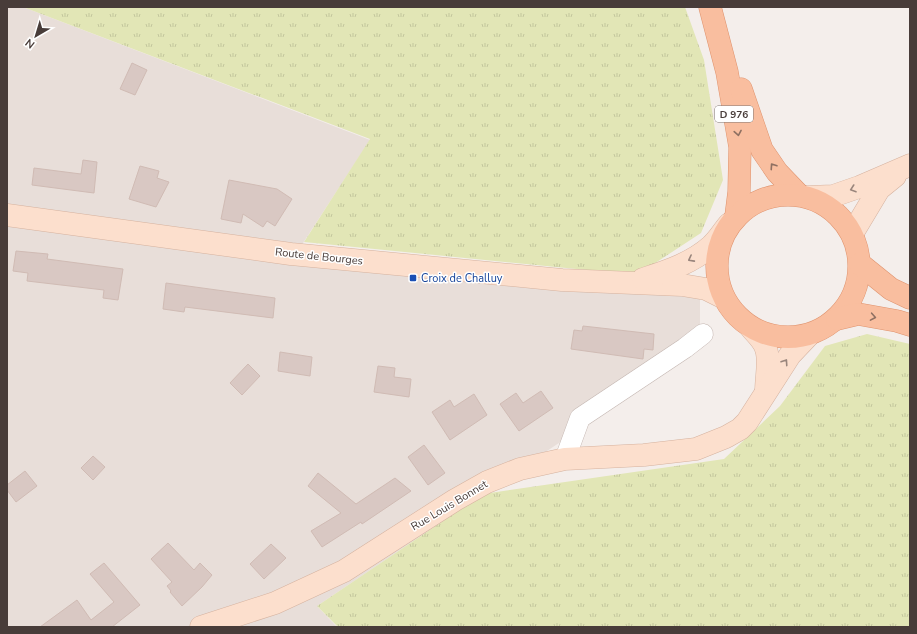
<svg xmlns="http://www.w3.org/2000/svg" width="917" height="634" viewBox="0 0 917 634" font-family="'Nunito Sans',sans-serif">
<style>
.residential{fill:#e8ded9}
.grass{fill:url(#grass-tufts)}
.building{fill:#d9c8c3;stroke:#d0bbb4}
.lines{fill:none;stroke-linecap:round;stroke-linejoin:round}
.street-casing{stroke:#c3b5b0;stroke-width:21}
.secondary-casing{stroke:#d5b29f;stroke-width:23}
.primary-casing{stroke:#df936e;stroke-width:23}
.street{stroke:#fff;stroke-width:20}
.secondary{stroke:#fcdfcd;stroke-width:22}
.primary{stroke:#f9be9f;stroke-width:22}
.oneway{stroke:#8f7062}
.oneway2{stroke:#99857c}
.transit-dot{fill:#1a4fb4;stroke:#fff;stroke-width:1.5}
.labels{text-anchor:middle;stroke-width:3;stroke-linejoin:round;paint-order:stroke}
.shield{fill:#fff;stroke:#7f7674;stroke-width:1}
.shield-label{font-size:10px;font-weight:bold;fill:#483c39}
.street-label{font-size:11px;fill:#483c39;stroke:#fff}
.transit-label{font-size:11px;fill:#164399;stroke:#fff;text-anchor:start}
</style>
<defs>
<pattern id="grass-tufts" width="24" height="20" patternUnits="userSpaceOnUse"><rect width="24" height="20" fill="#e2e6b6"/><path d="M3 7l-1-3M5 7V3M7 7l1-3M15 17l-1-3M17 17v-4M19 17l1-3" fill="none" stroke="#c3c69d"/></pattern>
</defs>
<rect width="100%" height="100%" fill="#f4eeeb"/>
<!-- residential -->
<polygon class="residential" points="7,7 23,7 370,140 290,263 700,298 700,348 317,606 337,627 7,627"/>
<!-- grass -->
<g class="grass">
<polygon points="23,7 685,7 704,60 723,180 701,233 637,275 304,242 370,139"/>
<polygon points="867,334 910,344 910,627 338,627 317,606 483,494 724,459 780,406 825,346"/>
</g>
<!-- building -->
<g class="building">
<polygon points="132,63 147,70 135,95 120,89"/>
<polygon points="83,160 97,162 94,193 32,185 34,168 81,174"/>
<polygon points="140,166 159,171 157,178 169,182 156,207 129,199"/>
<polygon points="229,180 277,189 292,199 275,226 267,221 263,227 243,214 241,223 221,219"/>
<polygon points="16,251 48,254 47,259 123,269 118,300 103,298 104,290 27,281 28,273 13,271"/>
<polygon points="166,283 275,298 273,318 185,307 184,312 163,309"/>
<polygon points="583,326 654,334 653,350 644,349 643,359 571,349 574,330 582,331"/>
<polygon points="280,352 312,357 310,376 278,371"/>
<polygon points="248,364 260,376 242,395 230,383"/>
<polygon points="378,366 395,368 394,377 411,379 409,397 374,392"/>
<polygon points="541,391 553,408 519,431 500,404 516,393 523,403"/>
<polygon points="474,394 487,415 450,440 432,412 450,400 454,407"/>
<polygon points="424,445 445,473 428,485 408,457"/>
<polygon points="93,456 105,467 93,480 81,468"/>
<polygon points="25,471 37,486 16,502 7,490 7,485"/>
<polygon points="318,473 356,504 395,478 411,491 362,524 361,522 322,547 311,531 341,513 308,486"/>
<polygon points="168,543 194,570 200,563 212,575 202,587 182,606 170,592 171,591 167,586 172,582 151,559"/>
<polygon points="271,544 286,558 264,579 250,564"/>
<polygon points="104,563 140,605 112,627 40,627 77,600 91,620 114,602 90,574"/>
</g>
<g class="lines">
<defs>
<polyline id="street" points="565,459 580,418 685,348 703,334"/>
<g id="secondary">
<polyline points="808,197 833,196 859,187 910,165"/>
<polyline points="7,215 291,254 562,280 682,285 706,289 722,297"/>
<polyline points="852,234 879,189 895,176"/>
<path d="M 643,279 C 667,271 692,263 711,246 C 718,240 723,231 729,224"/>
<path d="M 751,328 C 756,334 764,341 766,349 C 770,360 766,379 766,391"/>
<polyline points="201,627 275,603 344,571 455,500 487,482 520,469 565,459 644,455 696,449 726,437 740,429 747,422 790,355 809,335"/>
</g>
<g id="primary">
<polyline points="710,7 727,72 740,147 739,192 736,216"/>
<polyline points="741,89 762,150 777,172 799,195"/>
<circle cx="788" cy="266" r="71"/>
<polyline points="860,264 891,289 910,298"/>
<polyline points="837,319 858,314 897,321 910,325"/>
</g>
</defs>
<!-- street casing -->
<use href="#street" class="street-casing"/>
<!-- secondary casing -->
<use href="#secondary" class="secondary-casing"/>
<!-- primary casing -->
<use href="#primary" class="primary-casing"/>
<!-- street -->
<use href="#street" class="street"/>
<!-- secondary -->
<use href="#secondary" class="secondary"/>
<!-- primary -->
<use href="#primary" class="primary"/>
</g>
<!-- one-way arrows -->
<defs><path id="oneway-chevron" d="M-2-3.5L2.5 0L-2 3.5" fill="none" stroke-width="1.6" stroke-linecap="round" stroke-linejoin="round"/></defs>
<g class="oneway">
<use href="#oneway-chevron" transform="translate(738 133) rotate(80)"/>
<use href="#oneway-chevron" transform="translate(773 166) rotate(-124)"/>
<use href="#oneway-chevron" transform="translate(873 317) rotate(10)"/>
</g>
<g class="oneway2">
<use href="#oneway-chevron" transform="translate(853 189) rotate(161)"/>
<use href="#oneway-chevron" transform="translate(691 259) rotate(152)"/>
<use href="#oneway-chevron" transform="translate(785 362) rotate(-56)"/>
</g>
<!-- markers -->
<rect class="transit-dot" x="409" y="274" width="8" height="8" rx="2"/>
<g class="labels">
<!-- shield labels -->
<rect class="shield" x="715" y="106" width="38" height="16" rx="3"/>
<g class="shield-label">
<text x="734" y="118">D 976</text>
</g>
<!-- street labels -->
<g class="street-label">
<text transform="translate(319 256) rotate(6)" y="4">Route de Bourges</text>
<text transform="translate(449 505) rotate(-31)" y="4">Rue Louis Bonnet</text>
</g>
<!-- transit labels -->
<g class="transit-label">
<text x="421" y="282">Croix de Challuy</text>
</g>
</g>
<!-- border -->
<rect width="917" height="634" fill="none" stroke="#483c39" stroke-width="16"/>
<!-- north arrow -->
<g transform="translate(36 36) rotate(218)" stroke="#ffffff" stroke-width="3" paint-order="stroke">
<path d="M0-3L7 15L0 10L-7 15Z" fill="#483c39"/>
<text y="-6" font-size="11" font-weight="bold" text-anchor="middle" fill="#483c39">N</text>
</g>
</svg>
